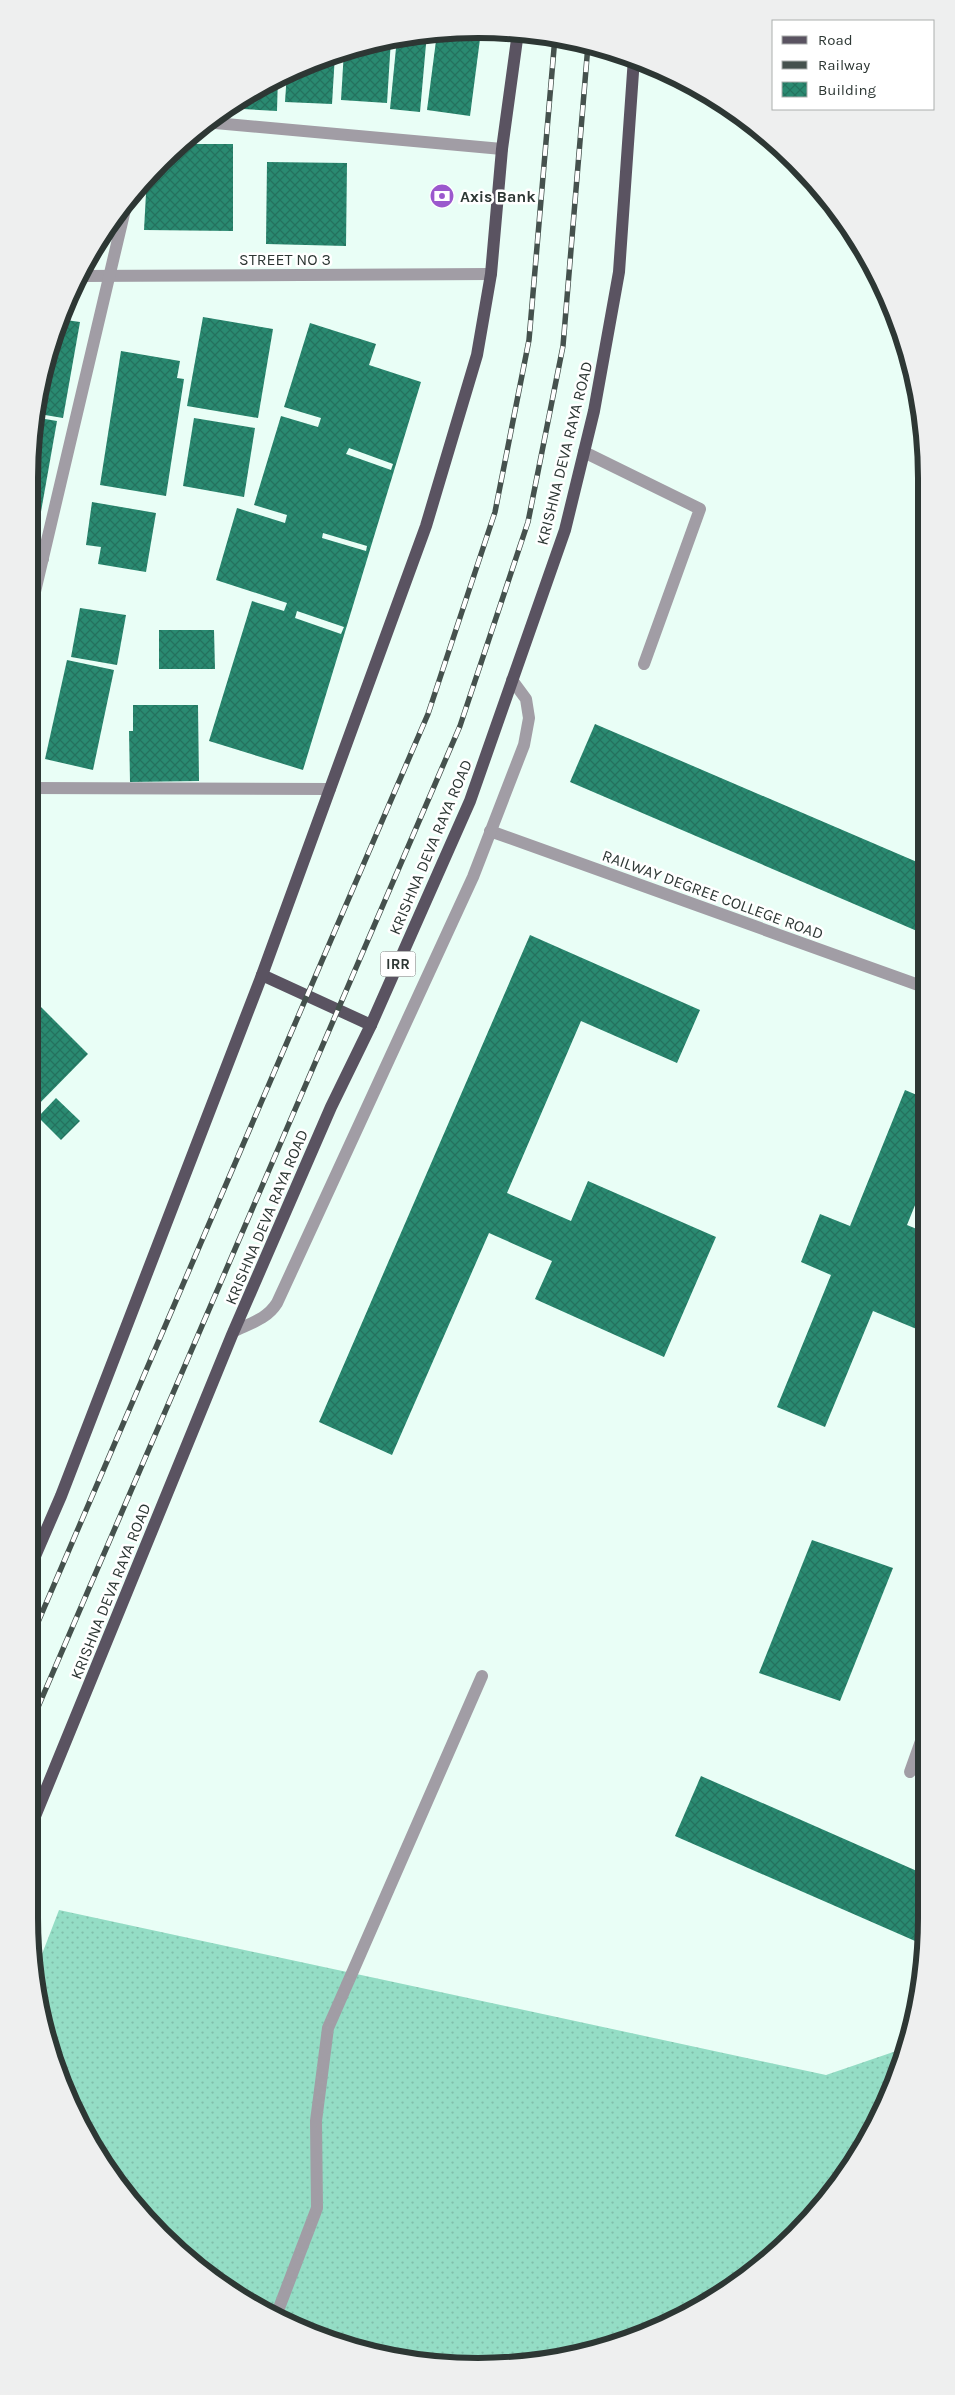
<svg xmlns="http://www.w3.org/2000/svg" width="955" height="2395" viewBox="0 0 955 2395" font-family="Karla,sans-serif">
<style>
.grass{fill:url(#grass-dots)}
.building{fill:url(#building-cross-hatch);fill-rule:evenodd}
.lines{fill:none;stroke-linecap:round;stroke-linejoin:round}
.minor{stroke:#a19da5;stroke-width:12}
.major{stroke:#5a5361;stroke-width:12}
.rail-casing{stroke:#45514d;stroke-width:5.5}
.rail{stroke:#fff;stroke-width:4;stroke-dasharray:11;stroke-linecap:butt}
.labels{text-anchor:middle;stroke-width:5;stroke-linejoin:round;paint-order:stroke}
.shield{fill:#fff;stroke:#6c7371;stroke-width:1}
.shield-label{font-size:15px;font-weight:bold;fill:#2d3734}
.poi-label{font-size:16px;font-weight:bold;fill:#2d3734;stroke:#fff;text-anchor:start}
.street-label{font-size:16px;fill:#2d3734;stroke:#fff}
.rim{fill:none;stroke:#2d3734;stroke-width:6}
</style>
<defs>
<pattern id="grass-dots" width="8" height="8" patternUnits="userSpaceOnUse" patternTransform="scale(1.25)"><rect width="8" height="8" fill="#94ddc5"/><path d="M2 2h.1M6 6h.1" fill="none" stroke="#80beaa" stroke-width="1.8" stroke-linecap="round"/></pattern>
<pattern id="building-cross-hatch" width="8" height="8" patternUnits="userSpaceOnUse" patternTransform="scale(1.25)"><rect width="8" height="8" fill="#2a8a71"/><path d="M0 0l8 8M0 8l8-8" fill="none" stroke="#24725e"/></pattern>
</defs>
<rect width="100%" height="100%" fill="#e9fef6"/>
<!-- grass -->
<polygon class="grass" points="59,1910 826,2075 905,2048 903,2061 833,2191 774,2255 702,2306 565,2358 419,2362 334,2343 253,2306 140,2213 89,2142 53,2062 37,1967"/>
<!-- building -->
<g class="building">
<polygon points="427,33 420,112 390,109 397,38"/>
<polygon points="437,33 480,39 470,116 427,110"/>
<polygon points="391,39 387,103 341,100 344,51 361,44"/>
<polygon points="335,54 332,104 285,102 287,72"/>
<polygon points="278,75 277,111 225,108 242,98"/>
<polygon points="180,144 233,144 233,231 144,230 147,175"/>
<polygon points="267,162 347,163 346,246 266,244"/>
<polygon points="203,317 273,329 258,418 187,406"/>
<polygon points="59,319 80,322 63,418 39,414 52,334"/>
<path d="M 310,323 L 376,344 L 369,365 L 421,382 L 303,770 L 209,741 L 252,601 L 284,611 L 287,603 L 216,580 L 237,508 L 285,523 L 287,515 L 254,505 L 281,416 L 318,427 L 321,418 L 284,407 ZM 349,448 L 393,464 L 391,470 L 346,454 ZM 323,533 L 367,546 L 366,551 L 322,538 ZM 297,611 L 344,627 L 341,634 L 295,618 Z"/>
<polygon points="121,351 180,361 177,378 184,379 166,496 100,485"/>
<polygon points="39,418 57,421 33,557 29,556 29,478"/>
<polygon points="194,418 255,428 244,497 183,486"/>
<polygon points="92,502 156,513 146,572 98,564 101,547 86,545"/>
<polygon points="80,608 126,615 117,665 71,657"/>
<polygon points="159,630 214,630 215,669 159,669"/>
<polygon points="67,660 114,670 93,770 45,759"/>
<polygon points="133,705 198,705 199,781 130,782 129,731 133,731"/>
<polygon points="595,724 924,865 924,934 570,782"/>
<polygon points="530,935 700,1010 677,1063 581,1021 507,1193 571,1221 588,1181 716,1237 664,1357 535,1299 552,1261 489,1233 392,1455 319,1422"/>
<polygon points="29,995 88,1054 29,1114"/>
<polygon points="905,1090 924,1098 924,1183 907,1225 924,1232 925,1317 919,1330 873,1311 825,1427 777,1407 831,1275 801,1262 820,1214 850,1226"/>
<polygon points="56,1098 80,1121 61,1140 38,1117"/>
<polygon points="812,1540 893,1568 840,1701 759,1673"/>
<polygon points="701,1776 926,1875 926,1918 922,1944 675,1836"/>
</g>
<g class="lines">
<!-- minor -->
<g class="minor">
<polyline points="204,122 502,149"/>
<polyline points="79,276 491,274"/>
<polyline points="584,452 700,509 644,664"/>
<polyline points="29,559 43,559"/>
<polyline points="29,617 127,201"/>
<polyline points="29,788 330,789"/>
<polyline points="490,831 924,987"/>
<path d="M 234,1331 C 251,1323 267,1319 277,1303 L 473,877 L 524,745 L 529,718 L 526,699 L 512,680"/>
<polyline points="910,1772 926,1727"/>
<polyline points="276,2316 317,2208 316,2121 328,2028 482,1676"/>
</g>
<!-- major -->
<g class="major">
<polyline points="262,975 371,1025"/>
<polyline points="29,1570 61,1496 262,975 426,526 477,355 491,274 502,149 518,32"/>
<polyline points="29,1831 232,1335 331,1107 371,1025 470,801 565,530 594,411 619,272 634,58"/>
</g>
<defs>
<g id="rail">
<polyline points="29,1643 428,714 495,512 529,340 555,37"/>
<polyline points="29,1728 460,726 528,522 563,346 588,45"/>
</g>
</defs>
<!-- rail casing -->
<use href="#rail" class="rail-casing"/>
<!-- rail -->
<use href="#rail" class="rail"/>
</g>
<!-- icons -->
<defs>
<symbol id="bank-disc" viewBox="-11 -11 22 22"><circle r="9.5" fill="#9b58cd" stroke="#fff"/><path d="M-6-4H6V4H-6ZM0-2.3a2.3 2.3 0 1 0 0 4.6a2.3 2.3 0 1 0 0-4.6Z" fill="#fff"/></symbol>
</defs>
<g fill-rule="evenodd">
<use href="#bank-disc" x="428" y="182" width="28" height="28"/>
</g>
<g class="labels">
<!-- shield labels -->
<rect class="shield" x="380.5" y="951.5" width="35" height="25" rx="4"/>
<g class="shield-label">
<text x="398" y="969">IRR</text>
</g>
<!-- poi labels -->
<g class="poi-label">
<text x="460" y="202">Axis Bank</text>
</g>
<!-- street labels -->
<g class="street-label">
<text x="285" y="265">STREET NO 3</text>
<text transform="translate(564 453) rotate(-76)" y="6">KRISHNA DEVA RAYA ROAD</text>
<text transform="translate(430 847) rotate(-67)" y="6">KRISHNA DEVA RAYA ROAD</text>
<text transform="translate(713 894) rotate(20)" y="6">RAILWAY DEGREE COLLEGE ROAD</text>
<text transform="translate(266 1217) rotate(-67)" y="6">KRISHNA DEVA RAYA ROAD</text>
<text transform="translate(110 1591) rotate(-68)" y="6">KRISHNA DEVA RAYA ROAD</text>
</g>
</g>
<!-- crop -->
<path d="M0 0H955V2395H0ZM478 38H478A440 440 0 0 1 918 478V1918A440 440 0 0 1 478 2358H478A440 440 0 0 1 38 1918V478A440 440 0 0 1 478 38Z" fill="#eeefef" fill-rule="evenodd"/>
<path class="rim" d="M478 38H478A440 440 0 0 1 918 478V1918A440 440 0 0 1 478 2358H478A440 440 0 0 1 38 1918V478A440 440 0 0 1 478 38Z"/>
<!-- legend -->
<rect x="772" y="20" width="162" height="90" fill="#ffffff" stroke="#abafae"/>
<rect x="782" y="36" width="25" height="8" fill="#5a5361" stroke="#abafae"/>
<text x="818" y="45" font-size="15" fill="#2d3734">Road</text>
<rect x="782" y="61" width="25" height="8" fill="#45514d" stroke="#abafae"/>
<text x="818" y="70" font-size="15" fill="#2d3734">Railway</text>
<rect x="782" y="82" width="25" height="15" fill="url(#building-cross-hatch)" stroke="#abafae"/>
<text x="818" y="95" font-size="15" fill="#2d3734">Building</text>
</svg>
